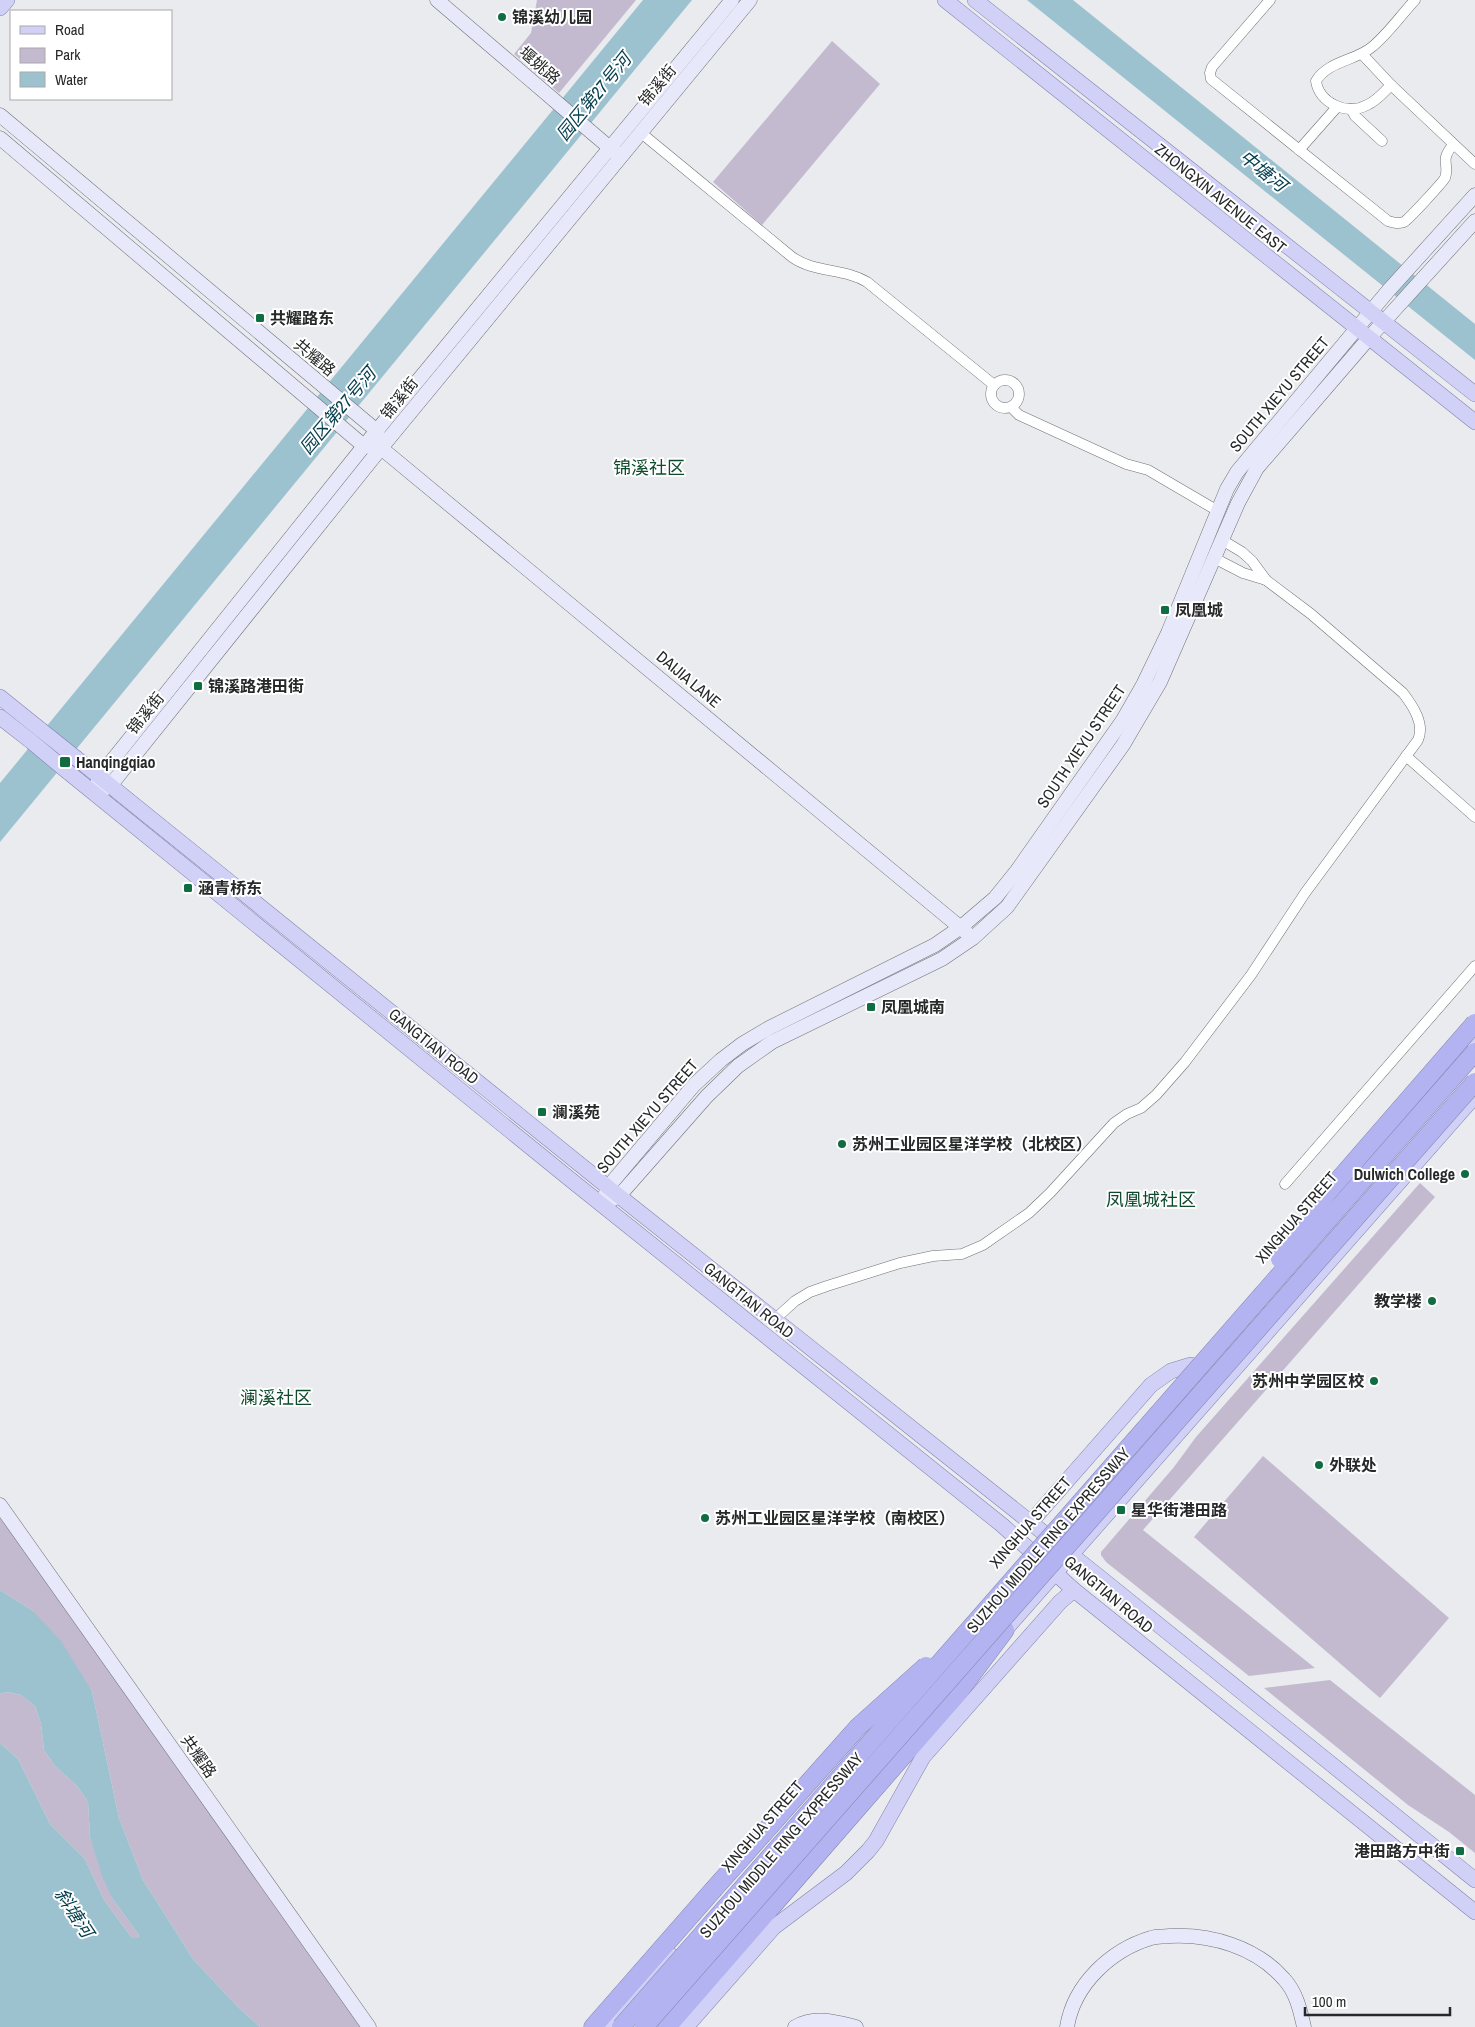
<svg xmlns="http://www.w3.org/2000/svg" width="1475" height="2027" viewBox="0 0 1475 2027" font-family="'Archivo Narrow','Noto Sans SC',sans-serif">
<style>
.green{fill:#c3bad0}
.water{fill:#9dc2cf}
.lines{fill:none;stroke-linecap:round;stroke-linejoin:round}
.street-casing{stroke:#6f7174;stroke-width:11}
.secondary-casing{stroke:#6f7174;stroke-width:15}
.primary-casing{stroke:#8282ac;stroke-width:16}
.highway-casing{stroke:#8282ac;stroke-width:19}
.street{stroke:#fff;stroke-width:10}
.secondary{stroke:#e8e8fb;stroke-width:14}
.primary{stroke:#d1d1f7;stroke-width:15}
.highway{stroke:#b3b3f2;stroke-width:18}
.secondary-bridge-casing{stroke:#6f7174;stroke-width:15;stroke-linecap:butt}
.primary-bridge-casing{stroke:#8282ac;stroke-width:16;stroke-linecap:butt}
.highway-bridge-casing{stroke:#8282ac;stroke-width:19;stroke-linecap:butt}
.secondary-bridge{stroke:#e8e8fb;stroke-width:14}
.primary-bridge{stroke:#d1d1f7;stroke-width:15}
.highway-bridge{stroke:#b3b3f2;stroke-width:18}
.poi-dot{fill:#0f6d41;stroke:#fff;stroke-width:2}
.labels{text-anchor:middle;stroke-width:4;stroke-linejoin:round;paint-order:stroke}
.poi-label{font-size:16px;font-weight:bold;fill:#272829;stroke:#fff;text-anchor:start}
.street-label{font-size:16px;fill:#272829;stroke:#fff}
.water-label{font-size:18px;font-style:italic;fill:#053e4d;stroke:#fff}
.neighbourhood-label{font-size:18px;fill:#0e4b2d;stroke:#fff}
</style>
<rect width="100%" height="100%" fill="#e9ebef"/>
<!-- green -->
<g class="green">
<polygon points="537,0 636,0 559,93 514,54 531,33"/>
<polygon points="832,41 880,84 762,225 713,182"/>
<polygon points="1420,1183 1435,1197 1143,1530 1315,1668 1249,1676 1106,1562 1101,1555 1101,1552 1174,1467 1196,1437"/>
<polygon points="1263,1456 1449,1618 1380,1698 1194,1537"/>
<polygon points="0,1506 360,2027 260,2027 237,2006 193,1959 143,1880 119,1818 92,1691 33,1611 0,1590"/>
<polygon points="1330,1680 1475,1795 1475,1853 1449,1832 1408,1805 1264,1688"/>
<polygon points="7,1692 21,1695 35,1706 41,1724 44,1750 55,1766 77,1786 88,1802 90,1837 112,1898 139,1935 138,1938 132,1938 104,1900 85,1859 50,1824 18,1759 0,1743 0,1694"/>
</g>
<!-- water -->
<g class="water">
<polygon points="643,0 692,0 0,842 0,783"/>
<polygon points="1027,0 1073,0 1475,324 1475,360"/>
<polygon points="0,1590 33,1611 61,1641 92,1691 119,1818 143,1880 193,1959 237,2006 260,2027 0,2027 0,1743 18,1759 50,1824 85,1859 104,1900 132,1938 138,1938 139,1935 112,1898 102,1876 90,1837 88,1802 77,1786 55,1766 44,1750 41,1724 35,1706 21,1695 7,1692 0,1694"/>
</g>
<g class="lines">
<defs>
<g id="street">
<path d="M 1270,0 L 1212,67 L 1210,73 L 1211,79 L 1388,221 C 1394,223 1398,224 1404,222 C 1409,219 1442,183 1445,178 C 1450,164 1439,161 1453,145"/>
<polyline points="1362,54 1391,85 1475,164"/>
<path d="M 1391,85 C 1384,92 1377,101 1367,105 C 1347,116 1319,103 1316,81 C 1328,61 1355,61 1372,47 C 1388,34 1401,15 1415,0"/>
<polyline points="1351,109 1355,116 1382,141"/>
<path d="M 640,132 L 792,257 C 814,273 844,268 867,282 L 994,385"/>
<polyline points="1299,150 1337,107"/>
<circle cx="1005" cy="394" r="14"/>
<polyline points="1011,407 1019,415 1126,464 1148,470 1218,511"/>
<polyline points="1214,558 1243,573 1266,580"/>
<polyline points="1406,756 1475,817"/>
<polyline points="1285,1184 1475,966"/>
<path d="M 774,1320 L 795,1301 L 810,1292 L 827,1286 L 900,1263 L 933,1256 L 962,1254 L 983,1245 L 1029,1213 L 1050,1193 L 1114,1123 L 1127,1114 L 1141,1108 L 1156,1095 L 1185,1062 L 1251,975 L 1305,893 L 1418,740 C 1425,724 1413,706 1403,693 L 1311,614 L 1266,580 L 1252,561 L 1242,552 L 1222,540"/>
</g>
<g id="secondary">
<polyline points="437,0 554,100"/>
<polyline points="0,115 377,431 379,440"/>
<polyline points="590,131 616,153"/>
<polyline points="0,138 364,446 373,447"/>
<polyline points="381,448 967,933"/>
<polyline points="96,788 99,777 364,446 732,0"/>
<polyline points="100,791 110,786 381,448 750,0"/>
<polyline points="609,1201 619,1196 707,1096 738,1066 772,1042 942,959 973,938 1007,907 1123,745 1160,682 1238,503 1257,468 1369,338 1475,221"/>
<polyline points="602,1205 608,1187 694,1085 721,1060 742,1044 769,1028 935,945 961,927 995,898 1016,872 1123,720 1143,685 1168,633 1227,489 1237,472 1388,291 1475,195"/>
<polyline points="0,1505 369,2027"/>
<path d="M 795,2027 C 814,2015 836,2022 856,2027"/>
<path d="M 1067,2027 C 1074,1984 1111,1950 1151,1938 C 1157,1936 1164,1937 1170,1936 C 1211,1934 1256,1947 1284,1979 C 1296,1992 1300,2009 1304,2027"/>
</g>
<g id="primary">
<polyline points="945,0 1475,422"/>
<polyline points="975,0 1475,394"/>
<polyline points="0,8 7,0"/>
<polyline points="0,697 41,730"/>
<polyline points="0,717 32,742"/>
<polyline points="76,758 619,1196 1098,1576 1475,1880"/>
<polyline points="68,772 571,1180 1002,1525 1074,1590 1475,1912"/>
<polyline points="1321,1214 1475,1039"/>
<polyline points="1030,1523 1151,1385 1171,1371 1191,1365"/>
<polyline points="997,1639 1475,1096"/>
<polyline points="609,2027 672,1956"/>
<polyline points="686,2027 774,1927 846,1873 868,1851 876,1841 923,1757 1060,1602 1074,1590"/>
</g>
<g id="highway">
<polyline points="593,2027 713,1890"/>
<polyline points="667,2027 957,1694 1005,1630"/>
</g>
</defs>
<!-- street casing -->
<use href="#street" class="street-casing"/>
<!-- secondary casing -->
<use href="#secondary" class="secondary-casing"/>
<!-- primary casing -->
<use href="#primary" class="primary-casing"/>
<!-- highway casing -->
<use href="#highway" class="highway-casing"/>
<!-- street -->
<use href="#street" class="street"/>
<!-- secondary -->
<use href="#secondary" class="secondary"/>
<!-- primary -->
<use href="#primary" class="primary"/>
<!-- highway -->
<use href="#highway" class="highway"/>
<defs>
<polyline id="secondary-bridge" points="554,100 590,131"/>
<g id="primary-bridge">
<polyline points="41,730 76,758"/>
<polyline points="32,742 68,772"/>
</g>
<g id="highway-bridge">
<polyline points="1280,1259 1328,1192 1475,1023"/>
<polyline points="713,1890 858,1727 926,1666"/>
<polyline points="621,2027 1475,1052"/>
<polyline points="644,2027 1475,1082"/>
</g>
</defs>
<!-- secondary-bridge casing -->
<use href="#secondary-bridge" class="secondary-bridge-casing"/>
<!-- primary-bridge casing -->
<use href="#primary-bridge" class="primary-bridge-casing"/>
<!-- highway-bridge casing -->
<use href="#highway-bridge" class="highway-bridge-casing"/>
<!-- secondary-bridge -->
<use href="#secondary-bridge" class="secondary-bridge"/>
<!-- primary-bridge -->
<use href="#primary-bridge" class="primary-bridge"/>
<!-- highway-bridge -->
<use href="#highway-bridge" class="highway-bridge"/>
</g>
<!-- markers -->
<g class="poi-dot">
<circle cx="502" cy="17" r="5"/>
<rect x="255" y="313" width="10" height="10" rx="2.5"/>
<rect x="1160" y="605" width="10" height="10" rx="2.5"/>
<rect x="193" y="681" width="10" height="10" rx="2.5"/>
<rect x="59" y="756" width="12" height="12" rx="2.5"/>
<rect x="183" y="883" width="10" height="10" rx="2.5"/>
<rect x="866" y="1002" width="10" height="10" rx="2.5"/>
<rect x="537" y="1107" width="10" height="10" rx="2.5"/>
<circle cx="842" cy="1144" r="5"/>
<circle cx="1465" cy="1174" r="5"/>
<circle cx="1432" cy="1301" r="5"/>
<circle cx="1374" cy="1381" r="5"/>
<circle cx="1319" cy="1465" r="5"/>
<rect x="1116" y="1505" width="10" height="10" rx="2.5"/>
<circle cx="705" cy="1518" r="5"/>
<rect x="1455" y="1846" width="10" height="10" rx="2.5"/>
</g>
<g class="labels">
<!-- poi labels -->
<g class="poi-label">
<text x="512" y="23">锦溪幼儿园</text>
<text x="270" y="324">共耀路东</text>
<text x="1175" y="616">凤凰城</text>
<text x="208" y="692">锦溪路港田街</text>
<text x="76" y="768">Hanqingqiao</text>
<text x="198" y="894">涵青桥东</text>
<text x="881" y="1013">凤凰城南</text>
<text x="552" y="1118">澜溪苑</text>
<text x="852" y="1150">苏州工业园区星洋学校（北校区）</text>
<text x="1455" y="1180" text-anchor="end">Dulwich College</text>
<text x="1422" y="1307" text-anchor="end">教学楼</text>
<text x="1364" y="1387" text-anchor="end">苏州中学园区校</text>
<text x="1329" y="1471">外联处</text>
<text x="1131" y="1516">星华街港田路</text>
<text x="715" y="1524">苏州工业园区星洋学校（南校区）</text>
<text x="1450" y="1857" text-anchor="end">港田路方中街</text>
</g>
<!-- street labels -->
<g class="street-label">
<text transform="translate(540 65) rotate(41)" y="6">堰姚路</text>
<text transform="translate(657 85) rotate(-50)" y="6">锦溪街</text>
<text transform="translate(1221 198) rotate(39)" y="6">ZHONGXIN AVENUE EAST</text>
<text transform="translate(315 357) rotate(40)" y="6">共耀路</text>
<text transform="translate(1279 394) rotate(-50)" y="6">SOUTH XIEYU STREET</text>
<text transform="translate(399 398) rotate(-51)" y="6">锦溪街</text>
<text transform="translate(689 679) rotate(40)" y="6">DAIJIA LANE</text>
<text transform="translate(145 713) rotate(-51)" y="6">锦溪街</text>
<text transform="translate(1081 746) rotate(-56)" y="6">SOUTH XIEYU STREET</text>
<text transform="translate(434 1046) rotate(39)" y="6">GANGTIAN ROAD</text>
<text transform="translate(647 1116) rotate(-49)" y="6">SOUTH XIEYU STREET</text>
<text transform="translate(1296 1217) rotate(-49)" y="6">XINGHUA STREET</text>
<text transform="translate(749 1300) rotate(39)" y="6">GANGTIAN ROAD</text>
<text transform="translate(1030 1522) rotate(-49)" y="6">XINGHUA STREET</text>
<text transform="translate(1048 1540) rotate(-49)" y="6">SUZHOU MIDDLE RING EXPRESSWAY</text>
<text transform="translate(1109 1594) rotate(40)" y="6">GANGTIAN ROAD</text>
<text transform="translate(199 1756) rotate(55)" y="6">共耀路</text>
<text transform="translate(762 1826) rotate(-49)" y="6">XINGHUA STREET</text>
<text transform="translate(781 1845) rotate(-49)" y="6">SUZHOU MIDDLE RING EXPRESSWAY</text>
</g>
<!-- water labels -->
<g class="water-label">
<text transform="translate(594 97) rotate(-51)" y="6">园区第27号河</text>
<text transform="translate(1263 171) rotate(39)" y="6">中塘河</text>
<text transform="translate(338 411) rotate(-50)" y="6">园区第27号河</text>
<text transform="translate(74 1913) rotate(57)" y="6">斜塘河</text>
</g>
<!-- neighbourhood labels -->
<g class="neighbourhood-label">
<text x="649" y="474">锦溪社区</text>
<text x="1151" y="1206">凤凰城社区</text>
<text x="276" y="1404">澜溪社区</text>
</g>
</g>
<!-- legend -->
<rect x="10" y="10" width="162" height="90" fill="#ffffff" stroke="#a9a9a9"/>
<rect x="20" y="26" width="25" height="8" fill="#d1d1f7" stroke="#a9a9a9"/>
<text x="55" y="35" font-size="15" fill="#272829">Road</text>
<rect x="20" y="48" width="25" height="15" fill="#c3bad0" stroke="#a9a9a9"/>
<text x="55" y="60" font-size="15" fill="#272829">Park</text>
<rect x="20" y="72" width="25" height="15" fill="#9dc2cf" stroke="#a9a9a9"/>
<text x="55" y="85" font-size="15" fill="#272829">Water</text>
<!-- scale -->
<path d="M1305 2007v8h145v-8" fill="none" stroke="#272829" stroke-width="2.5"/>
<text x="1312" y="2007" font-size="15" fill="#272829" stroke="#ffffff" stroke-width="4" paint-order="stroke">100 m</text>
</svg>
